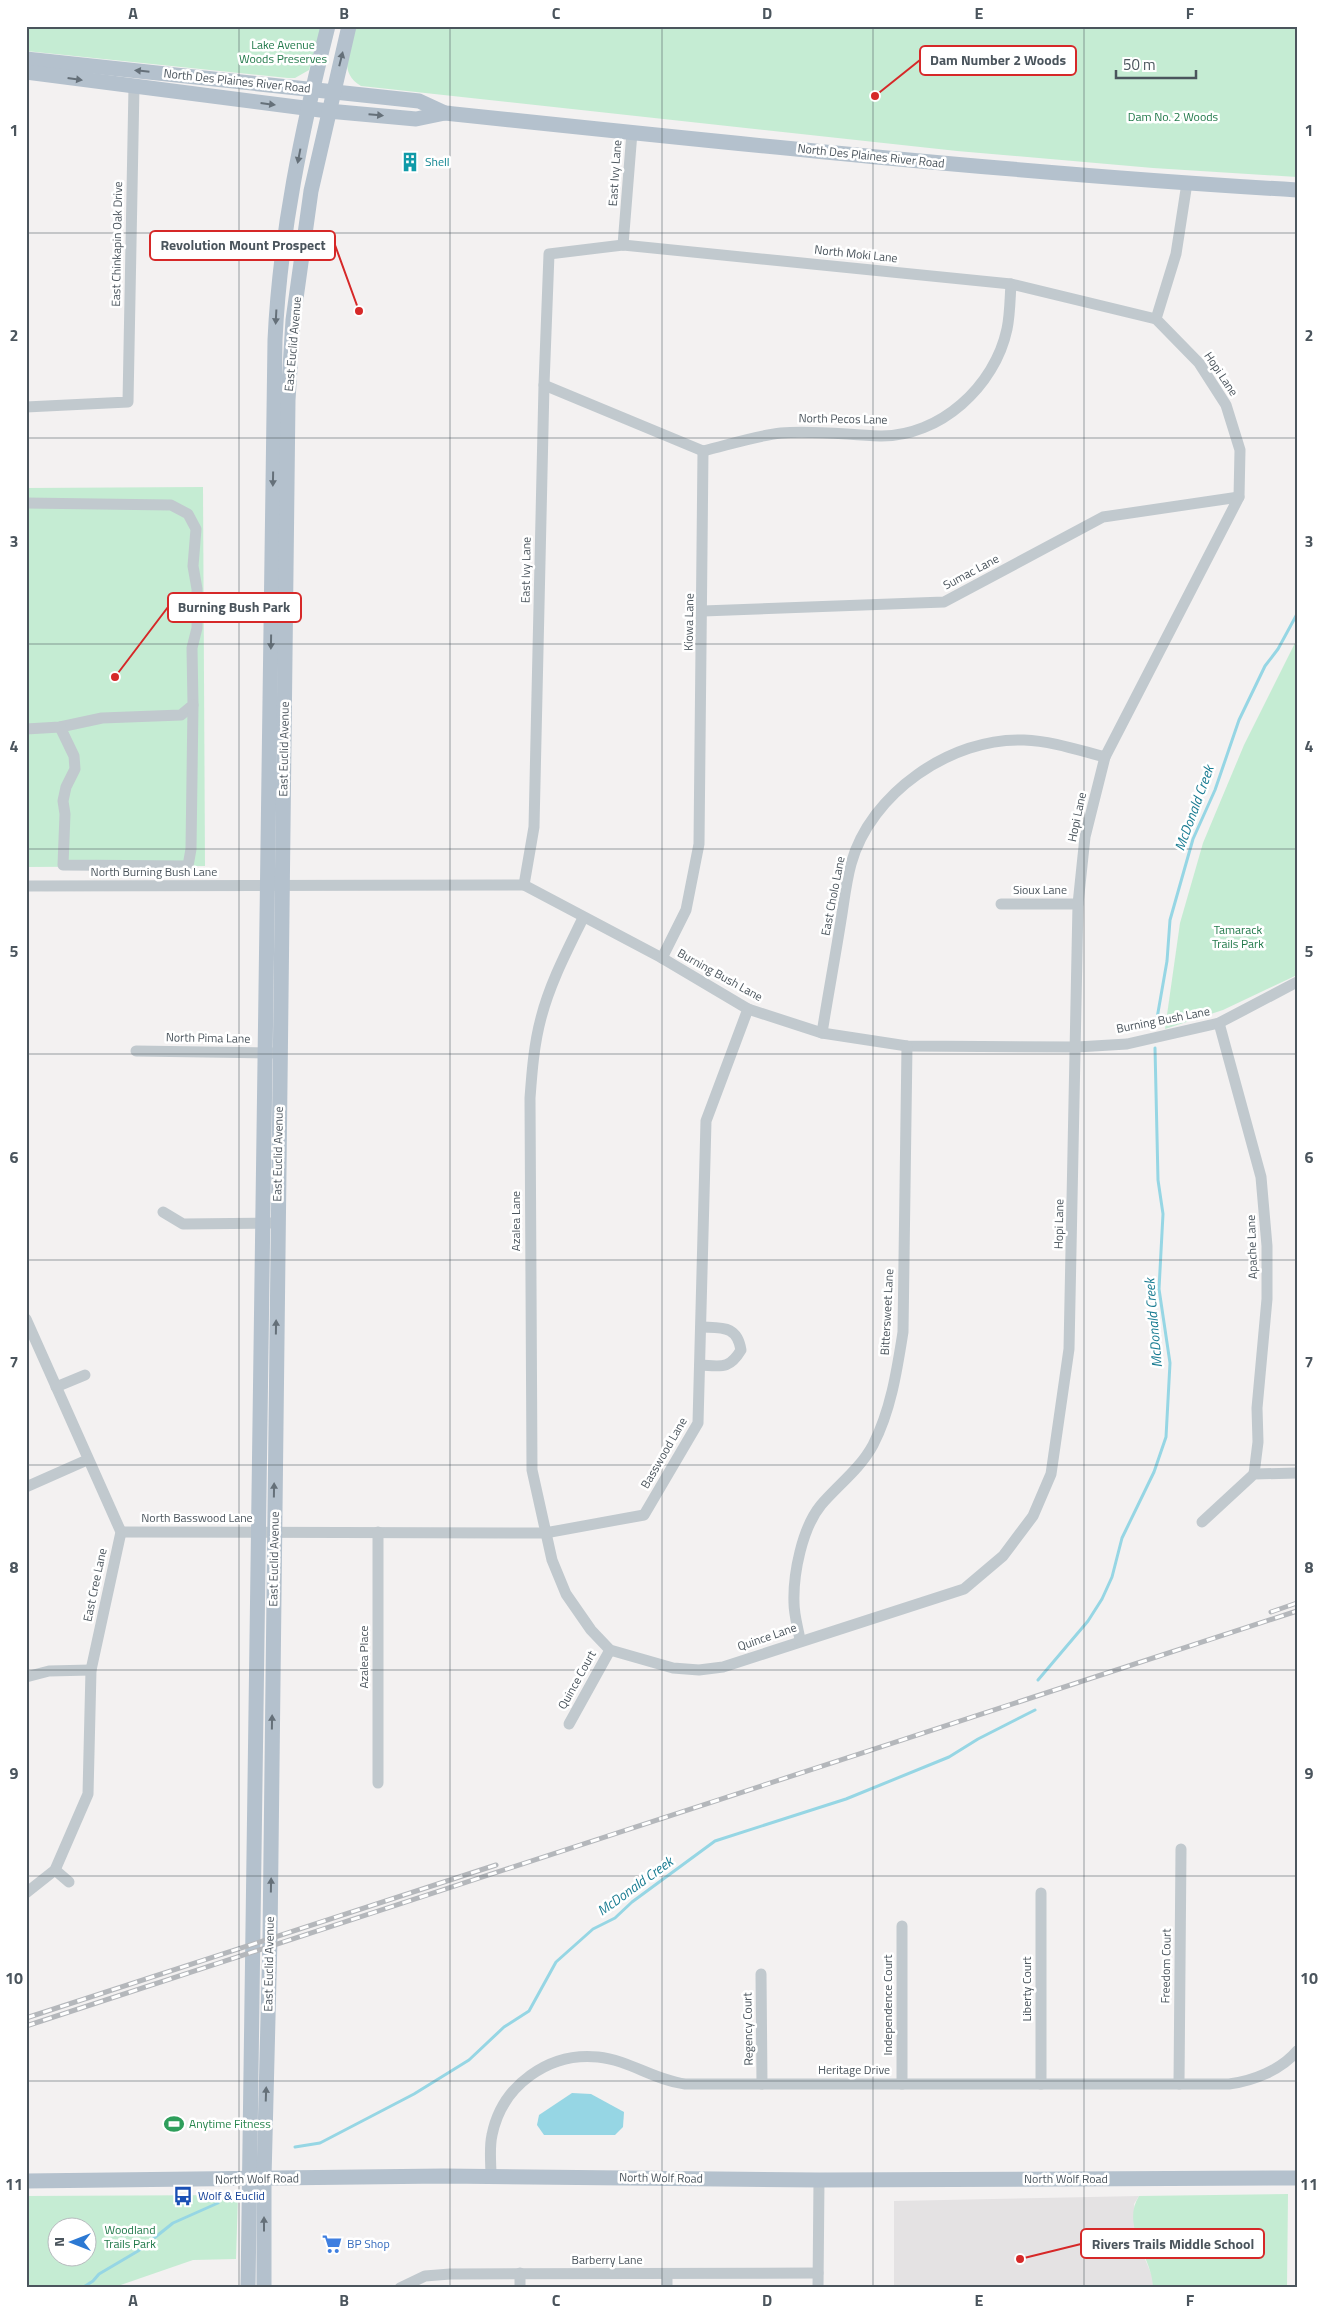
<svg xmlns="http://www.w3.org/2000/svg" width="1323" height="2314" viewBox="0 0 1323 2314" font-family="'Titillium Web',sans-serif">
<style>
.education{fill:#e4e2e3}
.green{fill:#c5ecd3;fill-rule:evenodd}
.water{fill:#96d6e4}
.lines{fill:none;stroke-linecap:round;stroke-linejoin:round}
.stream{stroke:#96d6e4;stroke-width:3}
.minor{stroke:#c1c9ce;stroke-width:11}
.major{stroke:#b4c1cd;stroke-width:15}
.rail-casing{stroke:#b4b7bb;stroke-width:5}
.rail{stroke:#fff;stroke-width:3;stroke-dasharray:9;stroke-linecap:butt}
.oneway{fill:#657079}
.grid{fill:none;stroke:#4b555d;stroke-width:1;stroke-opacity:0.55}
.labels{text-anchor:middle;stroke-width:5;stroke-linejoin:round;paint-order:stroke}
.park-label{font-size:12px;fill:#21794a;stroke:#fff}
.street-label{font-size:12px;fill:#4b555d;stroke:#fff}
.culture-label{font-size:12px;fill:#0d838f;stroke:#fff;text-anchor:start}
.leisure-label{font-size:12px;fill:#27864d;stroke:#fff;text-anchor:start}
.transit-label{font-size:12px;fill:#164399;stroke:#fff;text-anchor:start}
.shop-label{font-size:12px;fill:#366cbe;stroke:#fff;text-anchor:start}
.water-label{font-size:14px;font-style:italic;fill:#1a7c92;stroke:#fff}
.leader{fill:none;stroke:#d62828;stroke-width:2}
.callout-dot{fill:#d62828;stroke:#fff;stroke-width:2}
.callout{fill:#fff;stroke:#d62828;stroke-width:2}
.callout-label{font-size:14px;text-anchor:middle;font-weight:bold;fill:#4b555d}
.neatline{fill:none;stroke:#4b555d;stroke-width:2}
.grid-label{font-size:16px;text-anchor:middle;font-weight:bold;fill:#4b555d}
</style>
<rect width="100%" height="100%" fill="#f3f1f1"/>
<!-- education -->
<polygon class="education" points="1139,2196 1134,2204 1137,2240 1153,2278 1153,2288 894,2288 894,2201"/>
<!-- green -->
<g class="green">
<polygon points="26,26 322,26 309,70 295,78 288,78 26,51"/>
<path d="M 355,26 L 1297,26 L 1297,177 L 1153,168 L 957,151 L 361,86 C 337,72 350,48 355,26 Z"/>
<polygon points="203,487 205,866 26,867 26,488"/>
<polygon points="1297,639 1297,975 1223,1010 1165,1029 1180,923 1203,843 1244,745"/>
<path d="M 1288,2194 L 1287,2288 L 1153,2288 C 1153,2257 1120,2227 1139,2196 Z"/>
<path d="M 238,2195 L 236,2259 L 193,2260 L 112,2288 L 26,2288 L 26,2196 ZM 58,2226 L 88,2226 L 88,2256 L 58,2256 Z"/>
</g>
<!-- water -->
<polygon class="water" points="572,2093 591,2094 624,2112 623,2127 615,2135 544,2135 537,2125 539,2115"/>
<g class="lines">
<!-- stream -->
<g class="stream">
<polyline points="1156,1024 1167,961 1170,920 1193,839 1215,790 1239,720 1265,666 1278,649 1297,614"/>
<polyline points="1038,1680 1088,1621 1102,1599 1112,1577 1122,1538 1154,1472 1166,1437 1170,1363 1159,1289 1163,1214 1158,1180 1155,1048"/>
<polyline points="295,2147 320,2143 414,2094 469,2060 504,2027 529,2011 556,1962 593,1929 615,1918 632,1902 715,1841 846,1799 949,1757 978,1739 1035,1710"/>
<polyline points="82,2288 93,2281 99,2274 138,2251 173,2223 218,2203"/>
</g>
<!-- minor -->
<g class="minor">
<polyline points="623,245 632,132"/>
<polyline points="544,385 703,451"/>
<polyline points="26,407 128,402 134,86"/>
<path d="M 703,451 C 728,445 755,436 781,433 C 814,430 847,435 880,436 C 940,437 995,386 1007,329 C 1010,315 1010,298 1011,284"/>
<polyline points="26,503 171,505 188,514 196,529 193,566 197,589 197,628 192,648 193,705 181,715 102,718 60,727 26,729"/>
<polyline points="703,611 944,602 1103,517 1239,497"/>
<polyline points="60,727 74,756 75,769 66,787 63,801 65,814 63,865 188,866 191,849 193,705"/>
<polyline points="524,885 534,827 544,385 549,254 623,245 1011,284 1156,319"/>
<polyline points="26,886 524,885 662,958 748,1009 822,1033 907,1046 1077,1047 1127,1044 1219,1023 1297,982"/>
<polyline points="1001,904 1078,904"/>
<path d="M 583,918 C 567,951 550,983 541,1018 C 534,1044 532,1071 530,1098 L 532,1470 L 552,1560 L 566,1594 L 591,1630 L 610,1650 L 673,1668 L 699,1670 L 723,1667 L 964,1589 L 1003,1556 L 1033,1516 L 1051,1474 L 1069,1349 L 1078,904 L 1085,837 L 1105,757 L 1239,497 L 1240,450 L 1226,405 L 1199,363 L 1156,319 L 1176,254 L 1187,183"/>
<polyline points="662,958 686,910 699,844 703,451"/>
<polyline points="1219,1023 1261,1177 1267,1246 1267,1299 1257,1408 1258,1442 1254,1474"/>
<path d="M 822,1033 C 828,995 835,958 841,920 C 844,902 846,882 851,864 C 870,794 951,737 1024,740 C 1052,741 1078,750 1105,757"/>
<polyline points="136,1051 273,1053"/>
<polyline points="163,1212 183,1224 271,1223"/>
<polyline points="26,1319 121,1532 91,1670 88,1794 55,1870 26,1893"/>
<path d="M 700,1365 C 721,1366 729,1370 741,1350 C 737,1325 722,1328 701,1327"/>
<polyline points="56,1387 85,1375"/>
<polyline points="26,1487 87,1460"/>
<polyline points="1202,1522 1254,1474 1297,1473"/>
<polyline points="121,1532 545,1533 644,1515 698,1423 706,1121 748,1009"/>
<polyline points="378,1532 378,1783"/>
<path d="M 800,1640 C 798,1628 794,1615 794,1603 C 793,1574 802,1528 821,1505 C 838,1485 860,1469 873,1445 C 891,1410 897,1370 903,1332 L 907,1046"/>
<polyline points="26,1677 49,1671 91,1670"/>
<polyline points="569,1724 610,1650"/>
<polyline points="55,1870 69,1882"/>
<polyline points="902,1926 902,2084"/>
<polyline points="761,1974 762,2084"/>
<polyline points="1041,2084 1041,1893"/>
<polyline points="1179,2084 1181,1849"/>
<path d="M 491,2176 C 491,2163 489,2148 492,2135 C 502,2085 549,2052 598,2057 C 629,2060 654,2080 685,2084 L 1229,2084 C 1253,2081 1281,2070 1297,2051"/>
<polyline points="667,2274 667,2288"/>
<polyline points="400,2288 425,2276 450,2274 818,2273"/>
<polyline points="520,2288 520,2273"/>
<polyline points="818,2288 819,2180"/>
</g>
<!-- major -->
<g class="major">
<path d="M 26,59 L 419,101 L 445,113 C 729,143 1012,173 1297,190"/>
<polyline points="26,72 328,111 416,119 445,113"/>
<polyline points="26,2181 444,2176 819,2180 1297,2178"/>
<path d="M 248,2288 L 275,340 C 280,233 302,129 328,26"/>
<polyline points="264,2288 264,2178 270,1938 288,400 293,320 311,191 349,26"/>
</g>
<defs>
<g id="rail">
<polyline points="1271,1612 1297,1603"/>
<polyline points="26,2018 496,1865"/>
<polyline points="26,2026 1297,1611"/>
</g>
</defs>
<!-- rail casing -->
<use href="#rail" class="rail-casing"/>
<!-- rail -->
<use href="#rail" class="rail"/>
</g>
<!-- one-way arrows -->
<defs><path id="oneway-solid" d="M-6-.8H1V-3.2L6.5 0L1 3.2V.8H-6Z" transform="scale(1.25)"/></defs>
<g class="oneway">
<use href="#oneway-solid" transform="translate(341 59) rotate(-76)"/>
<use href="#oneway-solid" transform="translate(142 71) rotate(-174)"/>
<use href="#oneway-solid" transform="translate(75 79) rotate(8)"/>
<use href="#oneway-solid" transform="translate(268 104) rotate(7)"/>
<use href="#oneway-solid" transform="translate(376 115) rotate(5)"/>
<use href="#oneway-solid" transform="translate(299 156) rotate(101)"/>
<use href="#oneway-solid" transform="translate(276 317) rotate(93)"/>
<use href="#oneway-solid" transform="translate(273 479) rotate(91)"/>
<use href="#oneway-solid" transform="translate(271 642) rotate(91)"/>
<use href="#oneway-solid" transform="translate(276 1327) rotate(-89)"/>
<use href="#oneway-solid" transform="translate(274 1490) rotate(-89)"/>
<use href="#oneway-solid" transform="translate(272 1722) rotate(-89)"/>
<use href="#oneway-solid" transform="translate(271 1885) rotate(-89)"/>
<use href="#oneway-solid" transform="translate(266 2094) rotate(-88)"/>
<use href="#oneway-solid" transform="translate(264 2224) rotate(-90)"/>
</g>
<!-- grid -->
<path class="grid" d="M 239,26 L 239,2288M 450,26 L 450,2288M 662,26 L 662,2288M 873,26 L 873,2288M 1084,26 L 1084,2288M 26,233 L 1297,233M 26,438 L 1297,438M 26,644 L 1297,644M 26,849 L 1297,849M 26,1054 L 1297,1054M 26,1260 L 1297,1260M 26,1465 L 1297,1465M 26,1670 L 1297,1670M 26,1876 L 1297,1876M 26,2081 L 1297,2081"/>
<!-- icons -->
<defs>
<symbol id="building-bare" viewBox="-9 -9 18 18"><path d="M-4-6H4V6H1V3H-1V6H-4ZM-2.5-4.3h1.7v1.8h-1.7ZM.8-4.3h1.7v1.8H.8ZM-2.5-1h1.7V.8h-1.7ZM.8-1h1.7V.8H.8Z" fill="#0f9aa8" stroke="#fff" stroke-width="2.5" paint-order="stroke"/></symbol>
<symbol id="stadium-bare" viewBox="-9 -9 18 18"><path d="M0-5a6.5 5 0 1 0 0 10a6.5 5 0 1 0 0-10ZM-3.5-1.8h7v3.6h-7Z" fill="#2e9e5b" stroke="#fff" stroke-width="2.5" paint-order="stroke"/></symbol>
<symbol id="bus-bare" viewBox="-9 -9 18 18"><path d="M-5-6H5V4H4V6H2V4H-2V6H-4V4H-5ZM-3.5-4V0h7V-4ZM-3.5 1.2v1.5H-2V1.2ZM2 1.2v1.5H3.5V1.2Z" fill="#1a4fb4" stroke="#fff" stroke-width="2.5" paint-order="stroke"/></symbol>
<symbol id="supermarket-bare" viewBox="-9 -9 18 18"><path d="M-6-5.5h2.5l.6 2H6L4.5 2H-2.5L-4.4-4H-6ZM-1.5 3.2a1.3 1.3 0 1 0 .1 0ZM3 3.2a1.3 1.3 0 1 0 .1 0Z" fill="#3f7fe0" stroke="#fff" stroke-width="2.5" paint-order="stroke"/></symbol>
</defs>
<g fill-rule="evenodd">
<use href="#building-bare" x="396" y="148" width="28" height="28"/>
<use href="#stadium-bare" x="160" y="2110" width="28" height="28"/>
<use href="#bus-bare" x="169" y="2182" width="28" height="28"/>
<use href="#supermarket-bare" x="318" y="2230" width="28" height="28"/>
</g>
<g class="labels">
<!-- park labels -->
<g class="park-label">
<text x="283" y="49">Lake Avenue<tspan x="283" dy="14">Woods Preserves</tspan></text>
<text x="1173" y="121">Dam No. 2 Woods</text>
<text x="1238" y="934">Tamarack<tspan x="1238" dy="14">Trails Park</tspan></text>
<text x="130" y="2234">Woodland<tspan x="130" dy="14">Trails Park</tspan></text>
</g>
<!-- street labels -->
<g class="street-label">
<text transform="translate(237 81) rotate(6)" y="4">North Des Plaines River Road</text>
<text transform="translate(871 156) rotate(6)" y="4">North Des Plaines River Road</text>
<text transform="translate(615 173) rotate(-86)" y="4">East Ivy Lane</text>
<text transform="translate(117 244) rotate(-89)" y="4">East Chinkapin Oak Drive</text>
<text transform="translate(856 254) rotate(6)" y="4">North Moki Lane</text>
<text transform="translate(293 344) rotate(-85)" y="4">East Euclid Avenue</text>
<text transform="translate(1221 374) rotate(56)" y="4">Hopi Lane</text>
<text transform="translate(843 419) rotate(1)" y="4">North Pecos Lane</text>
<text transform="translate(526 570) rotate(-89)" y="4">East Ivy Lane</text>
<text transform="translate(971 572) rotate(-28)" y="4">Sumac Lane</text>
<text transform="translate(689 622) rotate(-89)" y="4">Kiowa Lane</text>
<text transform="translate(284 749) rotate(-89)" y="4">East Euclid Avenue</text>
<text transform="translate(1077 817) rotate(-78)" y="4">Hopi Lane</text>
<text x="154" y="876">North Burning Bush Lane</text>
<text x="1040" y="894">Sioux Lane</text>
<text transform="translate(833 896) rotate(-79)" y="4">East Cholo Lane</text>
<text transform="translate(720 975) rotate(29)" y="4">Burning Bush Lane</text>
<text transform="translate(1163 1020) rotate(-11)" y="4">Burning Bush Lane</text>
<text transform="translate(208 1038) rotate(1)" y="4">North Pima Lane</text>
<text transform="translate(278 1154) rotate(-89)" y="4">East Euclid Avenue</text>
<text transform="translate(516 1221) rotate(-90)" y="4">Azalea Lane</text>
<text transform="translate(1059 1224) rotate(-89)" y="4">Hopi Lane</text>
<text transform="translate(1252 1247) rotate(-92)" y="4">Apache Lane</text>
<text transform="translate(887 1312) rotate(-87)" y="4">Bittersweet Lane</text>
<text transform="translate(664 1453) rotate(-60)" y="4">Basswood Lane</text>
<text x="197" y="1522">North Basswood Lane</text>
<text transform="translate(274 1559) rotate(-89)" y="4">East Euclid Avenue</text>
<text transform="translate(95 1585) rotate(-78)" y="4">East Cree Lane</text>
<text transform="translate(767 1637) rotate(-19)" y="4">Quince Lane</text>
<text transform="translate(364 1657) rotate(-90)" y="4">Azalea Place</text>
<text transform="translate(577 1680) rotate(-61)" y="4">Quince Court</text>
<text transform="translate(269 1964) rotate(-89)" y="4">East Euclid Avenue</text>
<text transform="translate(1166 1966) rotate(-89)" y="4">Freedom Court</text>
<text transform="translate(1027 1989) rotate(-90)" y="4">Liberty Court</text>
<text transform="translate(888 2005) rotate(-90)" y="4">Independence Court</text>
<text transform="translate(748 2029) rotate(-91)" y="4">Regency Court</text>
<text x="854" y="2074">Heritage Drive</text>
<text transform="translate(661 2178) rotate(1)" y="4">North Wolf Road</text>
<text transform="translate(257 2179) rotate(-1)" y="4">North Wolf Road</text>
<text x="1066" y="2183">North Wolf Road</text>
<text x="607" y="2264">Barberry Lane</text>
</g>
<!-- culture labels -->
<g class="culture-label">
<text x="425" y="166">Shell</text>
</g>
<!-- leisure labels -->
<g class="leisure-label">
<text x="189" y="2128">Anytime Fitness</text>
</g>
<!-- transit labels -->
<g class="transit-label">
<text x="198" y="2200">Wolf &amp; Euclid</text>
</g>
<!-- shop labels -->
<g class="shop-label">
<text x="347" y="2248">BP Shop</text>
</g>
<!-- water labels -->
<g class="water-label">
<text transform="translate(1194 808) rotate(-70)" y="5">McDonald Creek</text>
<text transform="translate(1153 1323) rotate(-95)" y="5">McDonald Creek</text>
<text transform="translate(635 1886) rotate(-36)" y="5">McDonald Creek</text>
</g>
</g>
<!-- callouts -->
<path class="leader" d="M875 96L920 60M359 311L335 245M115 677L168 607M1020 2259L1081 2244"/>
<g class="callout-dot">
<circle cx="875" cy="96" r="5"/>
<circle cx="359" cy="311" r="5"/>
<circle cx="115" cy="677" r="5"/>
<circle cx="1020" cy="2259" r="5"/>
</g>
<g class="callout">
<rect x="920" y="46" width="156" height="29" rx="5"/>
<rect x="150" y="231" width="185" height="29" rx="5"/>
<rect x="168" y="593" width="133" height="29" rx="5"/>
<rect x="1081" y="2229" width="183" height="29" rx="5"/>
</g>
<g class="callout-label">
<text x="998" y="65">Dam Number 2 Woods</text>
<text x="243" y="250">Revolution Mount Prospect</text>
<text x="234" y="612">Burning Bush Park</text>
<text x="1173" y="2249">Rivers Trails Middle School</text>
</g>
<!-- border -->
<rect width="1323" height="2314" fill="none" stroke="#ffffff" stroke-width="55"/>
<!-- north arrow -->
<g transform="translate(72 2242) rotate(270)"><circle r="24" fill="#ffffff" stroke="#b7bbbe"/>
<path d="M0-4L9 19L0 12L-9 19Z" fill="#2c79d3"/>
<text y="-8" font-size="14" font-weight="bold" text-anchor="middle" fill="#4b555d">N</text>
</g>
<!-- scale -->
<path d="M1116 70v8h80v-8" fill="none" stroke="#4b555d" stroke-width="2.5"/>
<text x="1123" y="70" font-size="15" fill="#4b555d" stroke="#ffffff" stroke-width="4" paint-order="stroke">50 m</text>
<rect x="28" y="28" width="1268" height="2258" class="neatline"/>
<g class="grid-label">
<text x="133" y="19">A</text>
<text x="344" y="19">B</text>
<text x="556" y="19">C</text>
<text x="767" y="19">D</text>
<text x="979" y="19">E</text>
<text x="1190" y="19">F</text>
<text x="14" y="136">1</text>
<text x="1309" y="136">1</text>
<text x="14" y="341">2</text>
<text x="1309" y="341">2</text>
<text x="14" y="547">3</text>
<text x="1309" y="547">3</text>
<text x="14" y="752">4</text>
<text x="1309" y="752">4</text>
<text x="14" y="957">5</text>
<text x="1309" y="957">5</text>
<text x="14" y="1163">6</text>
<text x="1309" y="1163">6</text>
<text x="14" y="1368">7</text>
<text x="1309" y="1368">7</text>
<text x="14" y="1573">8</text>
<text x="1309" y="1573">8</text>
<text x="14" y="1779">9</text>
<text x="1309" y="1779">9</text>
<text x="14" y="1984">10</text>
<text x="1309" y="1984">10</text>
<text x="14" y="2190">11</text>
<text x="1309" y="2190">11</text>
<text x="133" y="2306">A</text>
<text x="344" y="2306">B</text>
<text x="556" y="2306">C</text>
<text x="767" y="2306">D</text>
<text x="979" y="2306">E</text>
<text x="1190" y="2306">F</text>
</g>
</svg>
